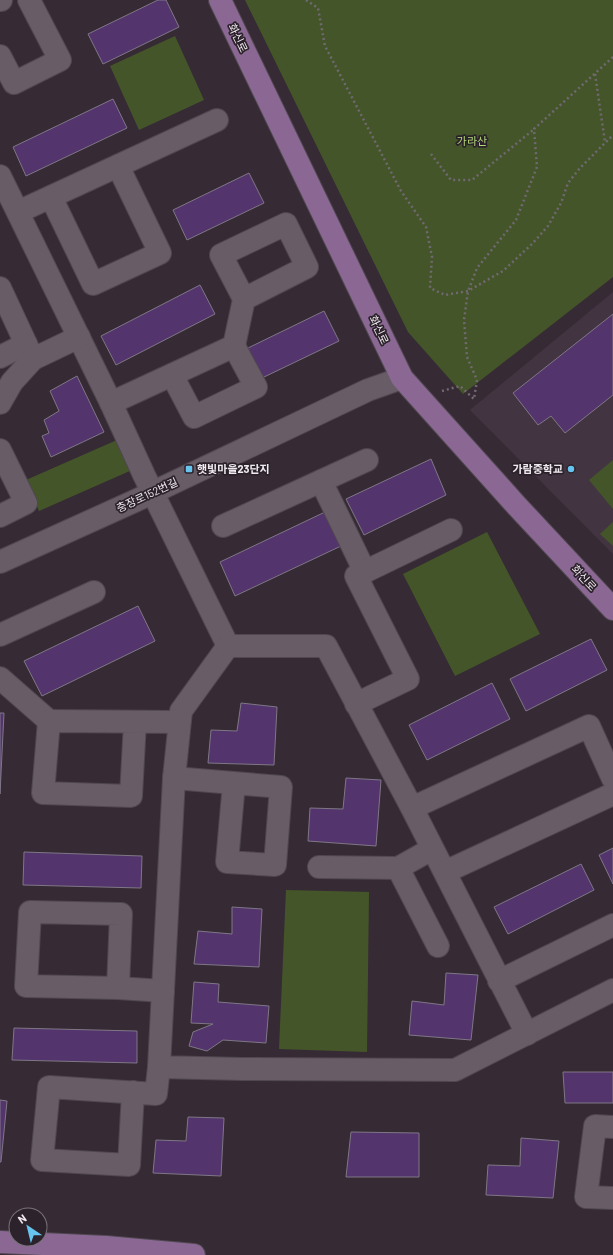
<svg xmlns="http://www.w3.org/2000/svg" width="613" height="1255" viewBox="0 0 613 1255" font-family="Barlow,'Noto Sans KR',sans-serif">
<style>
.built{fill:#433442}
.green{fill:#445629}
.building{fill:#54346d;stroke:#7e7785}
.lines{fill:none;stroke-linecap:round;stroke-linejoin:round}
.minor-casing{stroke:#504750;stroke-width:24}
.major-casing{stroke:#504750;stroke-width:24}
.path{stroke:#716871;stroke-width:2.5;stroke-dasharray:2 3;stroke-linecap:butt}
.minor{stroke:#685c67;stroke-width:22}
.major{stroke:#8a6893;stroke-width:22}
.poi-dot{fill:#66c4ef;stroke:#2c222b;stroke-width:1.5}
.labels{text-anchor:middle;stroke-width:3.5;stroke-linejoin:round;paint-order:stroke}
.street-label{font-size:11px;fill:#f0eaf0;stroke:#2c222b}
.park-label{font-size:11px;fill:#b1d879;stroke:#2c222b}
.poi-label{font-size:11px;font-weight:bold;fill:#f0eaf0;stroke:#2c222b;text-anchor:start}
</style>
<rect width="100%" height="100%" fill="#362b35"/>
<!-- built -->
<polygon class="built" points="613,292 613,554 470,410"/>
<!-- green -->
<g class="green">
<polygon points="245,0 613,0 613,277 463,394 408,332"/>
<polygon points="175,36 204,100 139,130 110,66"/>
<polygon points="117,440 132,470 39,511 26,480"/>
<polygon points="613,460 613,509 589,480"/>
<polygon points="613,522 613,546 600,534"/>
<polygon points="487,532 540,634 455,676 403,574"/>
<polygon points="286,890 369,892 367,1052 279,1049"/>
</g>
<!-- building -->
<g class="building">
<polygon points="158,0 166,0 179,27 103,64 88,34"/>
<polygon points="113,99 127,128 26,176 13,147"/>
<polygon points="249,173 264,203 187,240 173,210"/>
<polygon points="200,285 215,314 116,365 101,336"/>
<polygon points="324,311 339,341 262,378 248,348"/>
<polygon points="613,314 613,395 565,433 551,416 538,425 513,393"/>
<polygon points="77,376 104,432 51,457 42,436 49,433 44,420 59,411 50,391"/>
<polygon points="431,459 446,495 364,535 346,499"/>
<polygon points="325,512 341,546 235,596 220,562"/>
<polygon points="138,606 155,641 42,696 24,661"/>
<polygon points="591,639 607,670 526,711 510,679"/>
<polygon points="492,683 510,719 427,760 409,725"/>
<polygon points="241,703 277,707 274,765 208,763 211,730 237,731"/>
<polygon points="0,713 4,713 0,794"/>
<polygon points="346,778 381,780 376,846 308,841 310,808 343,809"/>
<polygon points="613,848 613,884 599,855"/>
<polygon points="24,852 142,856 141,888 23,885"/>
<polygon points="581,864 594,890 508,934 494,907"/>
<polygon points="232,907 262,909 259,967 194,964 198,931 232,934"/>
<polygon points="446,973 478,975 471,1040 409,1035 412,1001 444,1005"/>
<polygon points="194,982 219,984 218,1002 269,1006 266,1043 223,1040 207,1051 189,1046 193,1032 213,1024 191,1023"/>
<polygon points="14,1028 137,1031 137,1063 12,1060"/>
<polygon points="563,1072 613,1072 613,1103 565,1103"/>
<polygon points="0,1100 7,1101 1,1162 0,1162"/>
<polygon points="188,1117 224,1118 221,1176 153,1173 156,1140 186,1141"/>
<polygon points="351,1132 419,1133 419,1177 346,1177"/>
<polygon points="521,1138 559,1141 553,1198 486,1195 488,1165 520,1166"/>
</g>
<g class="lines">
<defs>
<g id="minor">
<polyline points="0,0 1,0"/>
<polyline points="0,56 14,83 60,60 29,0"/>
<polyline points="0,176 111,403 144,475 228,646"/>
<polyline points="51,197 93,284 160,253 118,166"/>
<polyline points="18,212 217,120"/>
<polyline points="0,288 33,359"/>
<polyline points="0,357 26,344"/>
<polyline points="172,375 194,417 256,387 234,346"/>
<polyline points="0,403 12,382 33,359 79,337"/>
<polyline points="111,403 234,346 244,299 307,267 286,224 221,255 244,299"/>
<polyline points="0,450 26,503 0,516"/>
<polyline points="321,481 365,572"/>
<polyline points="223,526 367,460"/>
<polyline points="0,562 137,500 368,390 402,378"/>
<polyline points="0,635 94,592"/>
<polyline points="228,646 181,711 174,778 159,1067 242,1069 455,1070 613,990"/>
<polyline points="228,646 326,646 412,808 527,1034"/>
<polyline points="0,678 49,721"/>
<polyline points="356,704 408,679 356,576 451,530"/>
<polyline points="135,722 131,796 43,793 49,721 179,722"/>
<polyline points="174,778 234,783 227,862 275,865 281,787 234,783"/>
<polyline points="412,808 589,726 613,779"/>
<polyline points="319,867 398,868 432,849"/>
<polyline points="398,868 438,946"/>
<polyline points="445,872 613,794"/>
<polyline points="499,981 613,925"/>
<polyline points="118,988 121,914 30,912 26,986 118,988 163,991"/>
<polyline points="133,1092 129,1165 42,1160 49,1087 156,1094 159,1067"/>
<polyline points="613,1127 595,1126 586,1197 613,1198"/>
</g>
<g id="major">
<polyline points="220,0 402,378 516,505 613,609"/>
<polyline points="0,1242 106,1247 194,1255"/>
</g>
</defs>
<!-- minor casing -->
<use href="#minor" class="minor-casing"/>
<!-- major casing -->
<use href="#major" class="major-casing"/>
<!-- path -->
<g class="path">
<polyline points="306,0 318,8 325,46 401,191 426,227 432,257 430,288 445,295 468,291 503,271 532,244 548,226 561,203 568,183 580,168 613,135"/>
<polyline points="595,74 605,142"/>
<polyline points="431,154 451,180 472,180 533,130"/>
<polyline points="442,391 460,386 474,399 477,380 467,357 464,320 468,291 477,268 516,220 537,167 534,129 613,57"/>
</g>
<!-- minor -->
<use href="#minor" class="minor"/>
<!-- major -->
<use href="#major" class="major"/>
</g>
<!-- markers -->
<g class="poi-dot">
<rect x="185" y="465" width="8" height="8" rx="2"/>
<circle cx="571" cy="469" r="4"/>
</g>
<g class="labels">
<!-- street labels -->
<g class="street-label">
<text transform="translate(238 38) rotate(64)" y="4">화신로</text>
<text transform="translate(379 330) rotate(64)" y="4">화신로</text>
<text transform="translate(147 495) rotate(-25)" y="4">충장로152번길</text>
<text transform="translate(584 578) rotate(47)" y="4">화신로</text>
</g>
<!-- park labels -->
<g class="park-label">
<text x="472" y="145">가라산</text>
</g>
<!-- poi labels -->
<g class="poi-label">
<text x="197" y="473">햇빛마을23단지</text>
<text x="563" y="473" text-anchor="end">가람중학교</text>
</g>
</g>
<!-- north arrow -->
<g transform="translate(28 1227) rotate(325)"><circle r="19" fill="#2c222b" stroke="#7a727a"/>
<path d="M0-3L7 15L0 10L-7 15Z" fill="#66c4ef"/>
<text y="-6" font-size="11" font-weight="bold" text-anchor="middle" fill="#f0eaf0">N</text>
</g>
</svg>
